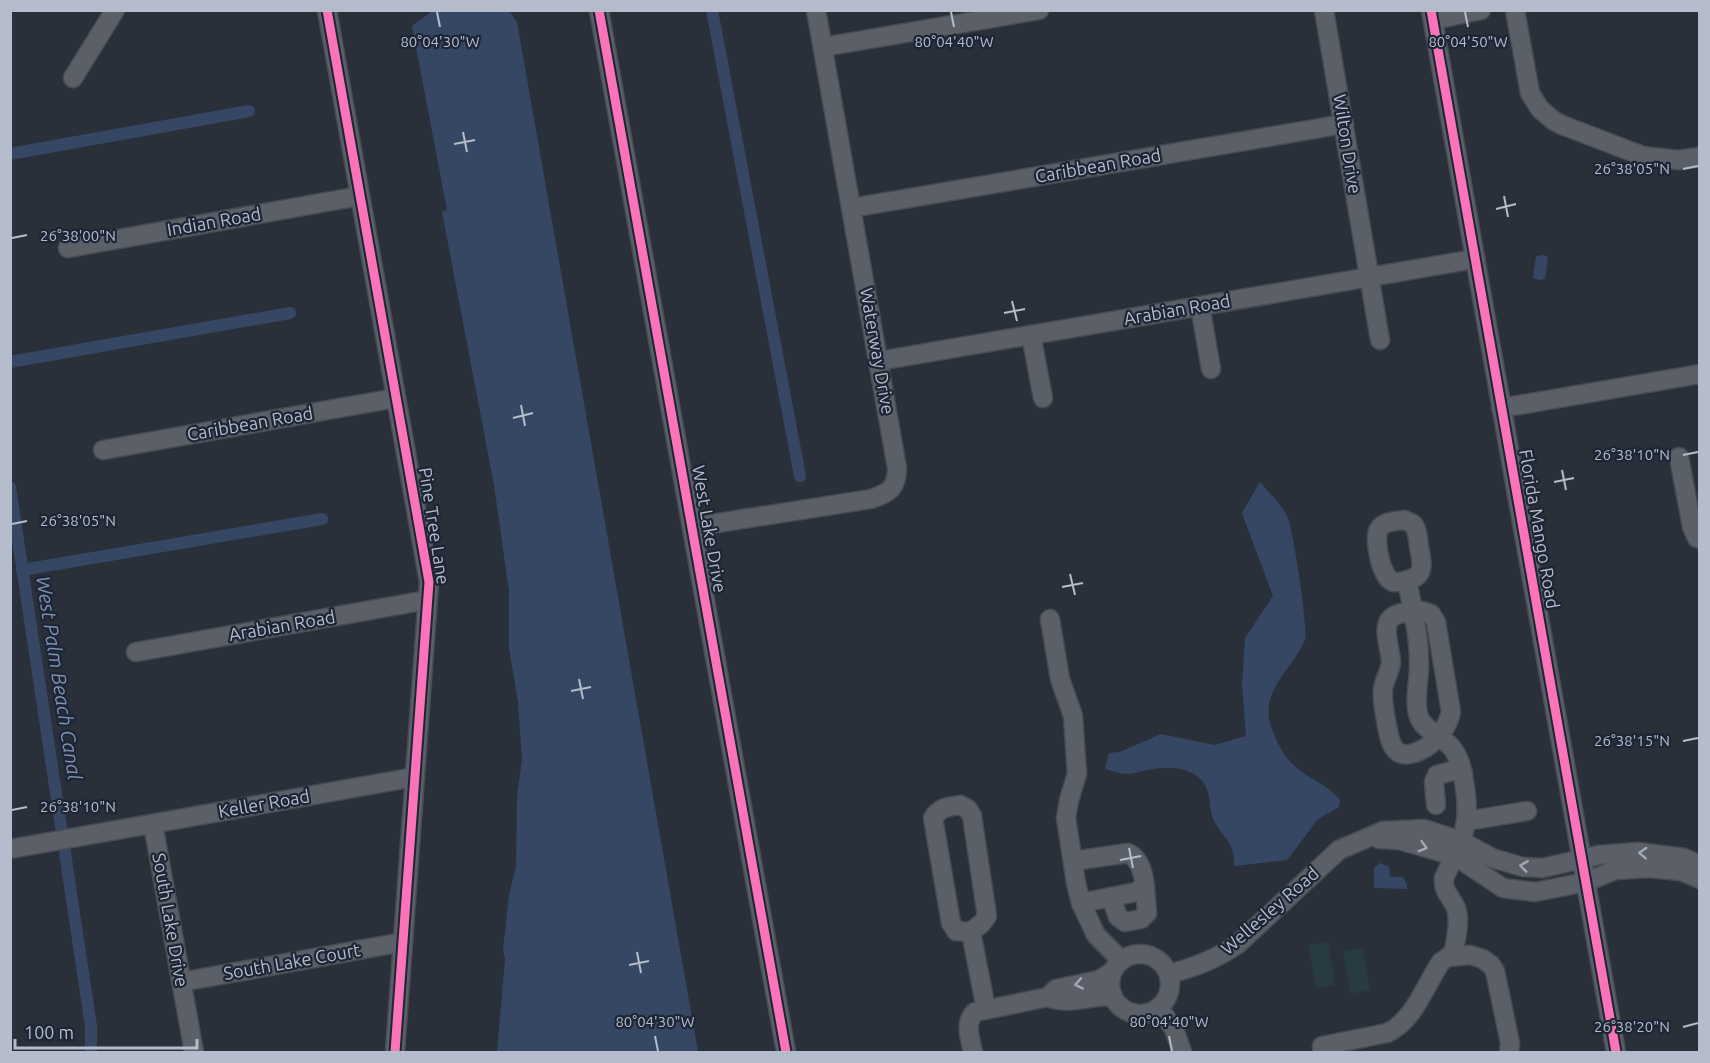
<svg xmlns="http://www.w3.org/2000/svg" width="1710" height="1063" viewBox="0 0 1710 1063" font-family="Ubuntu,sans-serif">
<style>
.green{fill:#273b40}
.water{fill:#364764}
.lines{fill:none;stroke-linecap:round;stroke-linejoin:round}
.canal{stroke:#364764;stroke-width:12}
.minor-casing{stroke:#474b52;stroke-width:21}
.minor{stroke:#5b5f67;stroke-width:18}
.cycleway-casing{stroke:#1d2635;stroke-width:13}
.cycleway{stroke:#fb73b8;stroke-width:9}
.oneway{stroke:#a3a9b7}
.ticks{fill:none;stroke:#b5bccb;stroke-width:2}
.labels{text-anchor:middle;stroke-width:4.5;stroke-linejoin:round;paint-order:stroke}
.street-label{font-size:18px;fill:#b5bccb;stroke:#1d2635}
.water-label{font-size:20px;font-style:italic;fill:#7c91b3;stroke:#1d2635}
.ticks-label{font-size:15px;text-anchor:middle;fill:#b5bccb;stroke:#1d2635;stroke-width:4.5;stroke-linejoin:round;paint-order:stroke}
</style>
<rect width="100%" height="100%" fill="#2a303a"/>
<!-- green -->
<g class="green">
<polygon points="1328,942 1335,985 1316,988 1308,946"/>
<polygon points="1363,948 1370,990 1350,994 1343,951"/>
</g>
<!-- water -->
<g class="water">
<polygon points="432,11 509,11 517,22 698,1052 497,1052 505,959 503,950 509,895 516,866 517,797 522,759 518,702 509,648 509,591 494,485 442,212 447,210 412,26"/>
<polygon points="1543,255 1548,257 1545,279 1539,280 1533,278 1536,256"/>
<path d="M 1260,482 C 1268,492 1284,507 1288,518 C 1293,530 1309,633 1305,640 C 1293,669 1259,691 1271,726 C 1279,750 1289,765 1311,778 C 1322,785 1332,789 1340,800 L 1339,807 L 1318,819 L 1287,860 L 1234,866 C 1235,841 1224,840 1214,821 C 1208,810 1212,797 1205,785 C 1193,765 1166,766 1146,770 C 1141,771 1134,774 1128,774 C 1121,774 1113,771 1105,769 L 1109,753 L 1120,752 L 1161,734 L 1214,745 L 1246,736 L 1242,685 L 1245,638 L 1273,596 L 1242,513 Z"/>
<polygon points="1380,863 1389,867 1390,877 1403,877 1407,884 1407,889 1374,888 1374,868"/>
</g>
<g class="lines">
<!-- canal -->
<g class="canal">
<polyline points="712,10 800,476"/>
<polyline points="10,154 249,111"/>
<polyline points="10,362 290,313"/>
<polyline points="10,487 91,1026 91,1052"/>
<polyline points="22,570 322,519"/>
</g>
<defs>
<g id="minor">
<polyline points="327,10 429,582 395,1052"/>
<polyline points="599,10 786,1052"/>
<polyline points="1324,10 1380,340"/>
<polyline points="1431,10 1616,1052"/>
<polyline points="1515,10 1530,93 1540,109 1554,121 1562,125 1643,156 1678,160 1700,157"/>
<polyline points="1433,20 1481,10"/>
<polyline points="823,47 1039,10"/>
<polyline points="73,78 115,10"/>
<polyline points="851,208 1344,124"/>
<polyline points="68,248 360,196"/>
<polyline points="1200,306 1211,369"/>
<polyline points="1031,335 1043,398"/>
<polyline points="879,361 1475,259"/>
<polyline points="1501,408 1700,374"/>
<polyline points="103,450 396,398"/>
<polyline points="1679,457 1692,527 1697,538 1700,539"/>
<path d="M 1405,520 C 1406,521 1411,523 1413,524 C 1418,530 1418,540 1419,547 C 1422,561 1426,576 1408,580 C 1404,581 1398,583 1394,582 C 1381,580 1373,537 1379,529 C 1384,521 1396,521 1405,520 Z"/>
<path d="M 692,527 L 871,499 C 889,493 897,488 897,468 L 816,10"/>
<path d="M 1407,580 C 1412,607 1419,634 1419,662 C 1420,679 1413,701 1419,717 C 1424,731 1443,736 1452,748 C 1460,758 1462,769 1464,782 C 1472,825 1462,840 1444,878 C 1443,893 1451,896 1456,908 C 1461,921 1455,942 1453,956"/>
<path d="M 1422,611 L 1431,614 L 1436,622 L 1451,712 C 1448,726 1438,740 1425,748 C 1395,765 1390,746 1386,720 C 1384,710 1382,699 1383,689 C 1384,680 1390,671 1391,663 C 1391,650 1381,628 1391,618 C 1399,611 1413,612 1422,611 Z"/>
<polyline points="1050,619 1060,679 1073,716 1077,774 1069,800 1066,818 1076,883 1081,903 1096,935 1121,960"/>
<polyline points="136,652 427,600"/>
<path d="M 960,805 L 968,809 L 972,816 L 987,916 L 982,923 L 971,932 L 956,931 L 951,923 L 933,818 C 940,807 948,807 960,805 Z"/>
<polyline points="1436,805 1434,782 1437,775 1452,771 1463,773"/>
<polyline points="1467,821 1527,811"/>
<polyline points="153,824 194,1052"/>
<polyline points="1379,839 1399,840 1455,856 1503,888 1535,892 1586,882 1615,870 1649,868 1681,871 1700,879"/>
<polyline points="10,849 415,777"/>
<path d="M 1073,861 L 1128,853 C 1147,862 1145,894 1147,913 L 1141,919 L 1125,922 L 1118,917 L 1111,897"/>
<polyline points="1081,903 1136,892 1144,887"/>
<polyline points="971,932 986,1009"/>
<circle cx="1140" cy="984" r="30"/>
<path d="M 1169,974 C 1195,967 1217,959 1239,943 L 1339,850 L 1383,831 L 1424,829 L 1461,841 L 1492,858 L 1523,867 L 1543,868 L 1599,855 L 1638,852 L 1684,858 L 1700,865"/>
<polyline points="181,982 403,942"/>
<polyline points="1048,997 1056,989 1099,980 1112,972"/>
<polyline points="1159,1008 1174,1029 1182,1052"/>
<path d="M 973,1052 C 970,1038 964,1023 975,1012 L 1048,997 C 1068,1006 1091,995 1113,996"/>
<path d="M 1323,1052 L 1322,1046 L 1387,1033 C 1414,1021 1425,985 1441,962 L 1448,957 L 1470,955 L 1483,959 L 1491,965 L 1495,971 L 1510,1043 L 1509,1052"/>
</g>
</defs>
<!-- minor casing -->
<use href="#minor" class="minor-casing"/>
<!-- minor -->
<use href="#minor" class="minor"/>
<defs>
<g id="cycleway">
<polyline points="327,10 429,582 395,1052"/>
<polyline points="599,10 786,1052"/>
<polyline points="1431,10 1616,1052"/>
</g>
</defs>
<!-- cycleway casing -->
<use href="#cycleway" class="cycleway-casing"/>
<!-- cycleway -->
<use href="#cycleway" class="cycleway"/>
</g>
<!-- one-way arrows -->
<defs><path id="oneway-chevron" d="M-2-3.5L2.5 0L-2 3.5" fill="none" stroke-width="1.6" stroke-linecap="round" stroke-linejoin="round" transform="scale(1.5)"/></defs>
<g class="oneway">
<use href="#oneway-chevron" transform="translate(1423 847) rotate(16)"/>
<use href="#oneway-chevron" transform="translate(1643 853) rotate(-177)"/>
<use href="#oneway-chevron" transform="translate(1524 866) rotate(-172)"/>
<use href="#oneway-chevron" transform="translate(1079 984) rotate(169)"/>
</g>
<!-- ticks -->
<path class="ticks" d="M 437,12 L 440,27M 951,12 L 954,27M 1465,12 L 1468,27M 463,132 L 467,152M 454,144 L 475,140M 1683,169 L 1698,166M 1504,196 L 1508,217M 1496,209 L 1516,204M 12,238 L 27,235M 1012,301 L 1017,321M 1004,313 L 1025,309M 521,405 L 525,426M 513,418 L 533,413M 1683,455 L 1698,452M 1562,470 L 1566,490M 1554,482 L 1574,478M 12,524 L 27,521M 1070,574 L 1075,595M 1062,587 L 1083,583M 579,679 L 583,699M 571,691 L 591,687M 1683,741 L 1698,738M 12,810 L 27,807M 1129,848 L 1133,868M 1120,860 L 1141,856M 637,952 L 641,973M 629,965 L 649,961M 1683,1027 L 1698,1023M 655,1036 L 658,1051M 1169,1036 L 1172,1051"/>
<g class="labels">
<!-- street labels -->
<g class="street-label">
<text transform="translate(1347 144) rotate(81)" y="6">Wilton Drive</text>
<text transform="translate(1098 166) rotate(-10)" y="6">Caribbean Road</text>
<text transform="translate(214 222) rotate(-10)" y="6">Indian Road</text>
<text transform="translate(1177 310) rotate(-10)" y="6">Arabian Road</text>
<text transform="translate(877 351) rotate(80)" y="6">Waterway Drive</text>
<text transform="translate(250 424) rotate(-10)" y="6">Caribbean Road</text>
<text transform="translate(434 526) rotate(81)" y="6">Pine Tree Lane</text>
<text transform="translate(709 529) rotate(80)" y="6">West Lake Drive</text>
<text transform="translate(1539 529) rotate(80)" y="6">Florida Mango Road</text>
<text transform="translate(282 626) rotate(-10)" y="6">Arabian Road</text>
<text transform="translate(264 804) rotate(-10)" y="6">Keller Road</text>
<text transform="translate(1270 911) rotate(-41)" y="6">Wellesley Road</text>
<text transform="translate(170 920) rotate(80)" y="6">South Lake Drive</text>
<text transform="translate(292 962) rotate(-10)" y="6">South Lake Court</text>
</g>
<!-- water labels -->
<g class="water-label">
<text transform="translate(59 678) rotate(81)" y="7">West Palm Beach Canal</text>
</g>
</g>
<g class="ticks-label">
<text x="440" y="47">80°04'30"W</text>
<text x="954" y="47">80°04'40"W</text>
<text x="1468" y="47">80°04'50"W</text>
<text x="1632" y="174">26°38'05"N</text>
<text x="78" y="241">26°38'00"N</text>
<text x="1632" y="460">26°38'10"N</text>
<text x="78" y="526">26°38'05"N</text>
<text x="1632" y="746">26°38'15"N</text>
<text x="78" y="812">26°38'10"N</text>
<text x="655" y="1027">80°04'30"W</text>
<text x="1169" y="1027">80°04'40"W</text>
<text x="1632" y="1032">26°38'20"N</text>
</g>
<!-- border -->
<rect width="1710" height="1063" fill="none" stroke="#b5bccb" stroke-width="24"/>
<!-- scale -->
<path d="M15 1039v9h182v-9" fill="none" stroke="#b5bccb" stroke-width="3"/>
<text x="24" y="1039" font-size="18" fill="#b5bccb" stroke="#1d2635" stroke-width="4.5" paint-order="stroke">100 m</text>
</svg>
